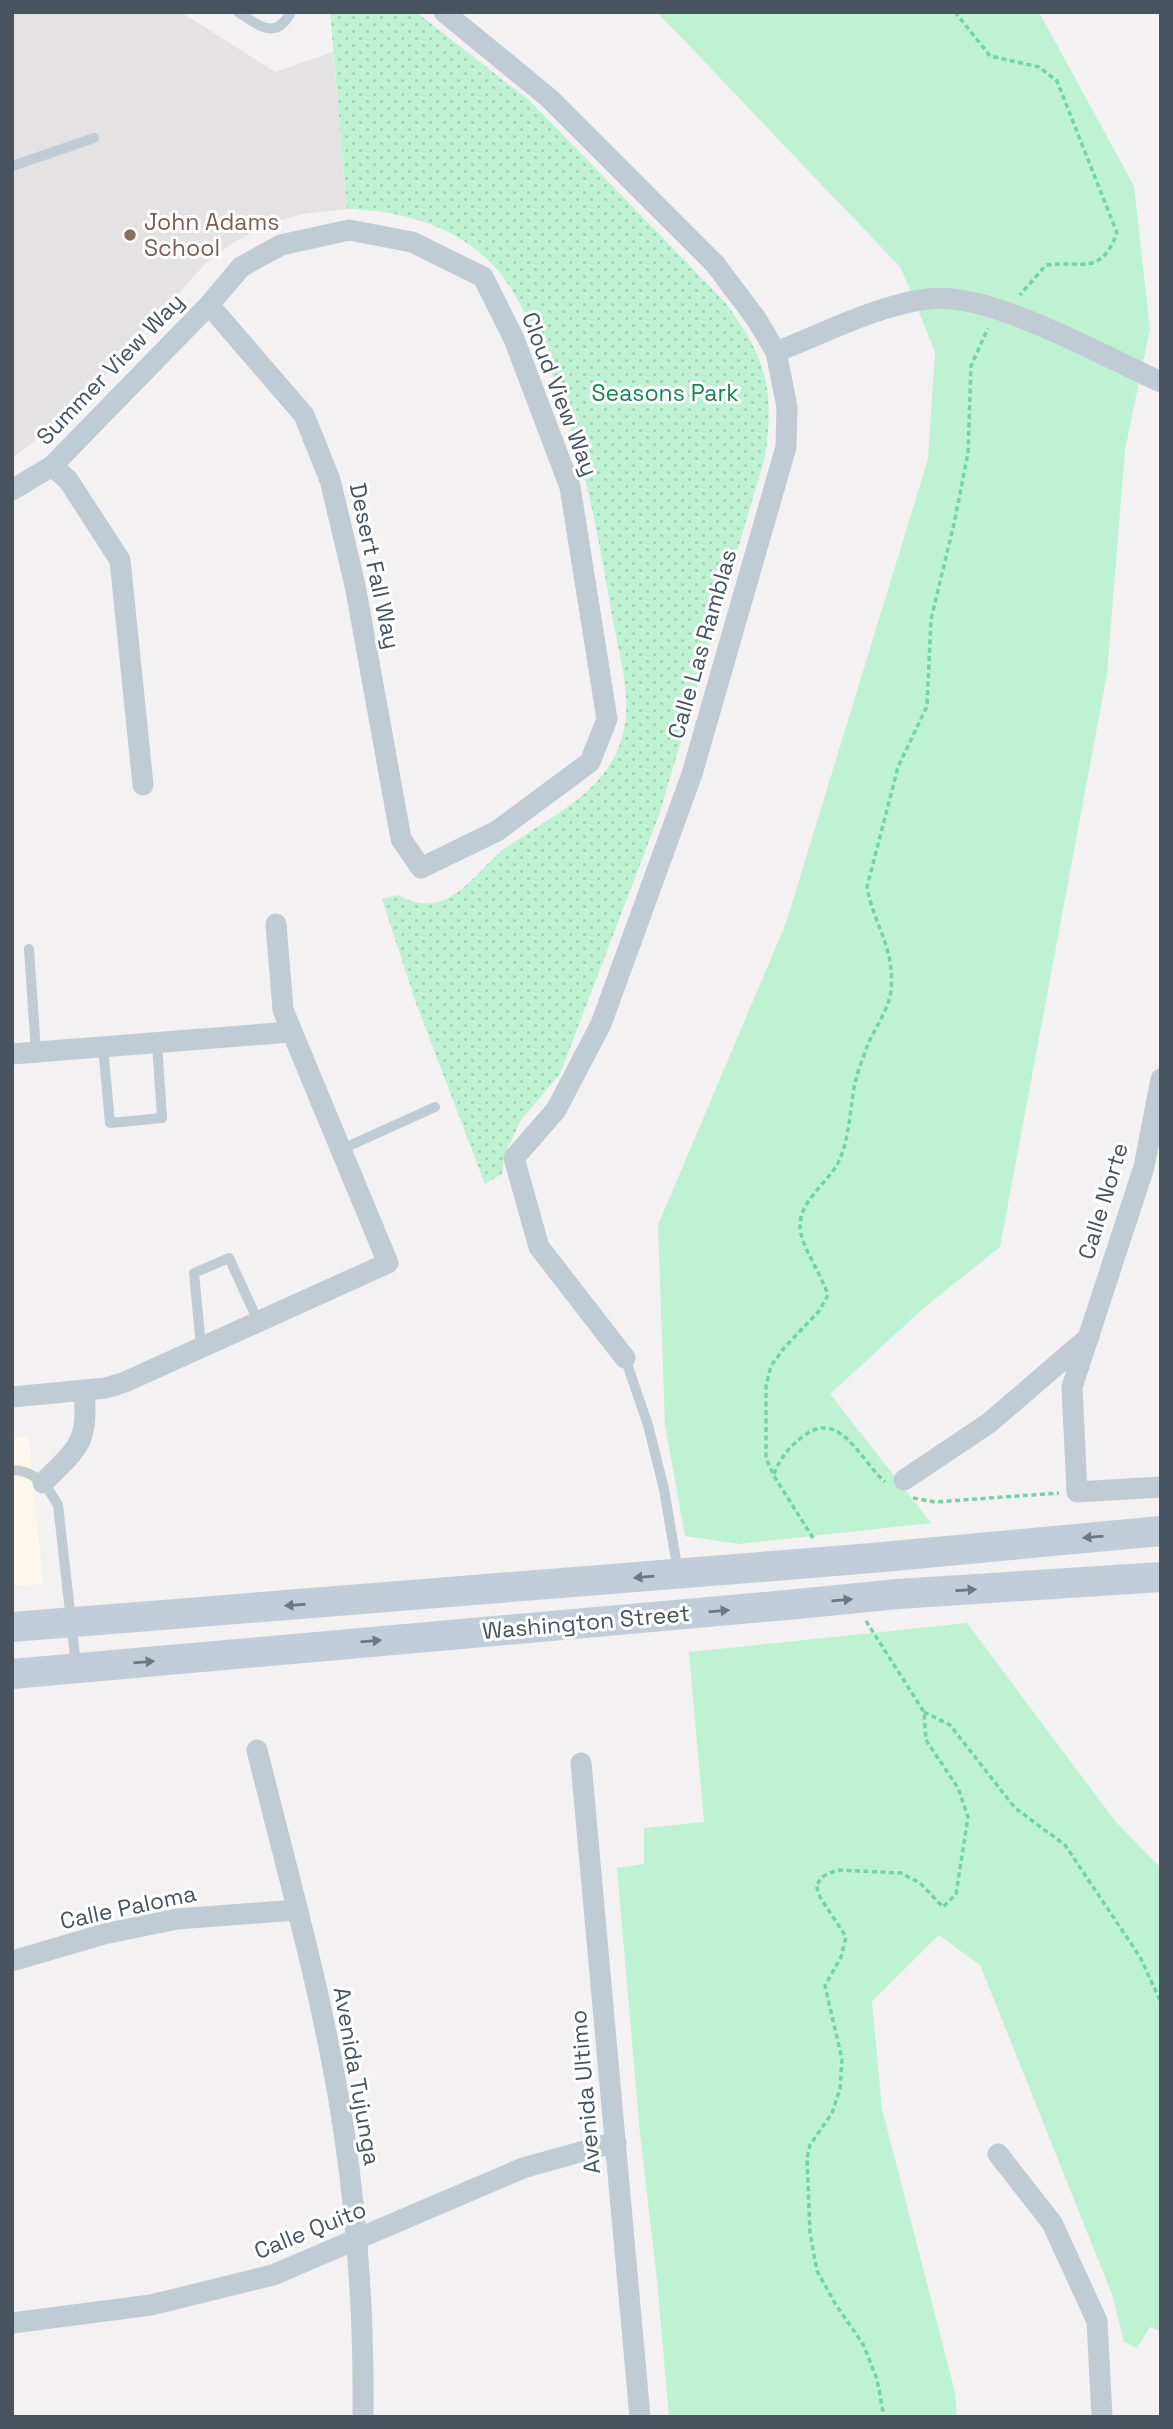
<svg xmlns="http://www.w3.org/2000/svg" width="1173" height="2429" viewBox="0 0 1173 2429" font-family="'Space Grotesk',sans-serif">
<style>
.commercial{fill:#fdf8eb}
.education{fill:#e4e2e2}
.grass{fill:#bef2d3}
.park{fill:url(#park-dots)}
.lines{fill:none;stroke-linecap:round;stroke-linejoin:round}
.path{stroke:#74d2a6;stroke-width:3.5;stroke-dasharray:5 3.5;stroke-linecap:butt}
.lane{stroke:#c1cbd3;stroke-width:10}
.street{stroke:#c1cbd3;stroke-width:21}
.secondary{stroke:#c3cdda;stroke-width:30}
.secondary-bridge{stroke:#c3cdda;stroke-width:30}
.oneway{fill:#6c7884}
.education-dot{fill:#8d6e63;stroke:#fff;stroke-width:2.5}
.labels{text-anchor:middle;stroke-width:6;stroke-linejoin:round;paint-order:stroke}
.education-label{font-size:23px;fill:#785e54;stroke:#fff;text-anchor:start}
.street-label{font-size:23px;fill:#47535f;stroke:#fff}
.park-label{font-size:23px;fill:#13864f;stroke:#fff}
</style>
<defs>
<pattern id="park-dots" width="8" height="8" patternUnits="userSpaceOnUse" patternTransform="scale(1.75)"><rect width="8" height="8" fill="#bef2d3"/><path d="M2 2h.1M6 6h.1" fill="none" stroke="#a5d1b8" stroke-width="1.8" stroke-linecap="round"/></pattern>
</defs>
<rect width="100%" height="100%" fill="#f3f1f1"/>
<!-- commercial -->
<polygon class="commercial" points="29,1436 43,1584 12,1586 12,1438"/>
<!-- education -->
<polygon class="education" points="12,12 181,12 275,72 333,52 347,209 301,214 265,225 230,245 206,263 97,384 32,443 12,458"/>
<!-- grass -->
<g class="grass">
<polygon points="657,12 1039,12 1134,186 1150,329 1125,450 1107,674 1000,1247 926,1306 830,1394 931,1523 739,1544 685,1536 665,1425 658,1225 786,923 928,459 935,352 901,268"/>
<polygon points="967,1623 1116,1822 1161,1868 1161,2331 1150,2327 1137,2348 1124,2342 1113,2297 980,1965 939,1935 872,2001 882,2109 955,2392 957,2417 669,2417 657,2280 640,2134 617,1868 644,1864 644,1828 704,1822 689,1652"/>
</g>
<!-- park -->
<path class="park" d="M 330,12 L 416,12 L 530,101 L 724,301 C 766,357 775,388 765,457 L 659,815 L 560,1074 L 521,1120 L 504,1156 L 502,1174 L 485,1184 L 416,1003 L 382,899 L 398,895 C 442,920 466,885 495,857 C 502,849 512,844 521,838 C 560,811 605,790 621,741 C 634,703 620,659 613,621 C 596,521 580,434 538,341 C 524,311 512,283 488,260 C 451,224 397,210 347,209 Z"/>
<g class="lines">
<!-- path -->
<g class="path">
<path d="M 955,12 L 990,56 L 1039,67 L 1057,81 L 1117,233 C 1100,277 1083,260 1046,265 L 1020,295"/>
<path d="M 774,1474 C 781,1456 790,1446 805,1435 C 840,1409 861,1461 885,1482"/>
<polyline points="913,1498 935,1502 1059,1493"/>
<path d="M 813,1538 L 774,1476 L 766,1458 L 766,1386 L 771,1366 L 784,1348 L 819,1311 L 828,1295 C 821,1273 800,1245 800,1226 C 800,1201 827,1183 838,1163 C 851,1136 849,1107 856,1079 C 859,1068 864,1055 868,1044 C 876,1026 889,1009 891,990 C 895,947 874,926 867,887 L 898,767 L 927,706 L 931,619 L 954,524 L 968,453 L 971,366 L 988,328"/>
<polyline points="866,1621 924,1712 926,1740 958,1788 968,1817 956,1894 943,1907 920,1883 901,1873 837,1870 824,1876 816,1885 820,1897 846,1937 841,1957 825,1986 842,2059 840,2089 832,2113 810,2145 807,2158 810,2233 817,2271 836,2305 863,2344 877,2379 884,2417"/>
<polyline points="924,1712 950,1725 1015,1808 1065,1845 1140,1957 1161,2002"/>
</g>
<!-- lane -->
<g class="lane">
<path d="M 238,12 C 260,26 275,41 291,12"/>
<polyline points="12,166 94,138"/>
<polyline points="29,949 36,1052"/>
<polyline points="103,1047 110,1123 162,1118 157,1043"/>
<polyline points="340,1150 435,1107"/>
<polyline points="201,1347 194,1273 229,1258 258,1321"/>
<polyline points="625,1358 648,1425 664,1489 678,1572"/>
<path d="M 12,1470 C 35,1470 48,1487 58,1505 L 76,1665"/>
</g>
<!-- street -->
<g class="street">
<polyline points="444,12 549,98 715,264 757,320 776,352 787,407 786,447 692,774 601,1024 556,1110 514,1158 539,1247 625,1358"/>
<path d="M 776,352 C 825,333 875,306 927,299 C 991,291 1100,355 1161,382"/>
<polyline points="52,466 68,480 120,560 143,785"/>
<polyline points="12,490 52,466 209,305 241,267 281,245 349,230 412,242 483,277 514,339 570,487 607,719 590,762 497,831 421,868 401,839 355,585 330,480 304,415 209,305"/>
<polyline points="12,1054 290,1032"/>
<polyline points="1161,1079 1144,1167 1072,1387 1077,1492 1161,1487"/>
<polyline points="12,1397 106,1388 125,1382 388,1263 283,1010 276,924"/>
<polyline points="904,1480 989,1423 1089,1337"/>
<path d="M 43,1483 C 78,1447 89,1444 84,1391"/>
<path d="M 257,1750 C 288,1876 325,2003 344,2132 C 358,2226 364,2322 363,2417"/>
<polyline points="581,1763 640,2417"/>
<polyline points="12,1961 104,1934 177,1919 297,1910"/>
<polyline points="998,2154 1052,2223 1097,2321 1102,2417"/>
<polyline points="12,2323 151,2305 273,2275 523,2168 616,2142"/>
</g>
<!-- secondary -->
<g class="secondary">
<polyline points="872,1558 1161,1531"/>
<polyline points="898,1594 1161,1577"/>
<polyline points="12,1627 761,1567"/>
<polyline points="12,1674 787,1605"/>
</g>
<!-- secondary-bridge -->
<g class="secondary-bridge">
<polyline points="761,1567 872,1558"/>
<polyline points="787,1605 898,1594"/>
</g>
</g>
<!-- one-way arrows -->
<defs><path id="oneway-solid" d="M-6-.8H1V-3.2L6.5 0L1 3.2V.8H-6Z" transform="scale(1.75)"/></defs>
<g class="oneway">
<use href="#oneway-solid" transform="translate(1093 1537) rotate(175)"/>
<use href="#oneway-solid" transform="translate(644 1577) rotate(175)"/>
<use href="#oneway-solid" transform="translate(966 1590) rotate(-4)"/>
<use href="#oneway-solid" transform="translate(842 1600) rotate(-5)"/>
<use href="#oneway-solid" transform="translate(295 1605) rotate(176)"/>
<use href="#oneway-solid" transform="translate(719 1611) rotate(-5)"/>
<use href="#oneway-solid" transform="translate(371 1641) rotate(-5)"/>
<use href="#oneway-solid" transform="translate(144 1662) rotate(-5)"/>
</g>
<!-- markers -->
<circle class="education-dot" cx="130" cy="235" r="7"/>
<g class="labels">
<!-- education labels -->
<g class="education-label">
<text x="144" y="230">John Adams<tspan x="144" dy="26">School</tspan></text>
</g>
<!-- street labels -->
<g class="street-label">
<text transform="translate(110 369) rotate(-46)" y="8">Summer View Way</text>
<text transform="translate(560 394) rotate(69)" y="8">Cloud View Way</text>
<text transform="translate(375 566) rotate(78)" y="8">Desert Fall Way</text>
<text transform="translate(702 644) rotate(-74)" y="8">Calle Las Ramblas</text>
<text transform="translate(1103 1201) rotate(-73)" y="8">Calle Norte</text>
<text transform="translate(586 1622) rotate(-5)" y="8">Washington Street</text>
<text transform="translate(128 1907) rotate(-12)" y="8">Calle Paloma</text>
<text transform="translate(357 2076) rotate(80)" y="8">Avenida Tujunga</text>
<text transform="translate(585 2092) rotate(-95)" y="8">Avenida Ultimo</text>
<text transform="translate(310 2230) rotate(-22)" y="8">Calle Quito</text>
</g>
<!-- park labels -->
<g class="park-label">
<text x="665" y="401">Seasons Park</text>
</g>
</g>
<!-- border -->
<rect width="1173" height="2429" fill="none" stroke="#47535f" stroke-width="28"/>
</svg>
